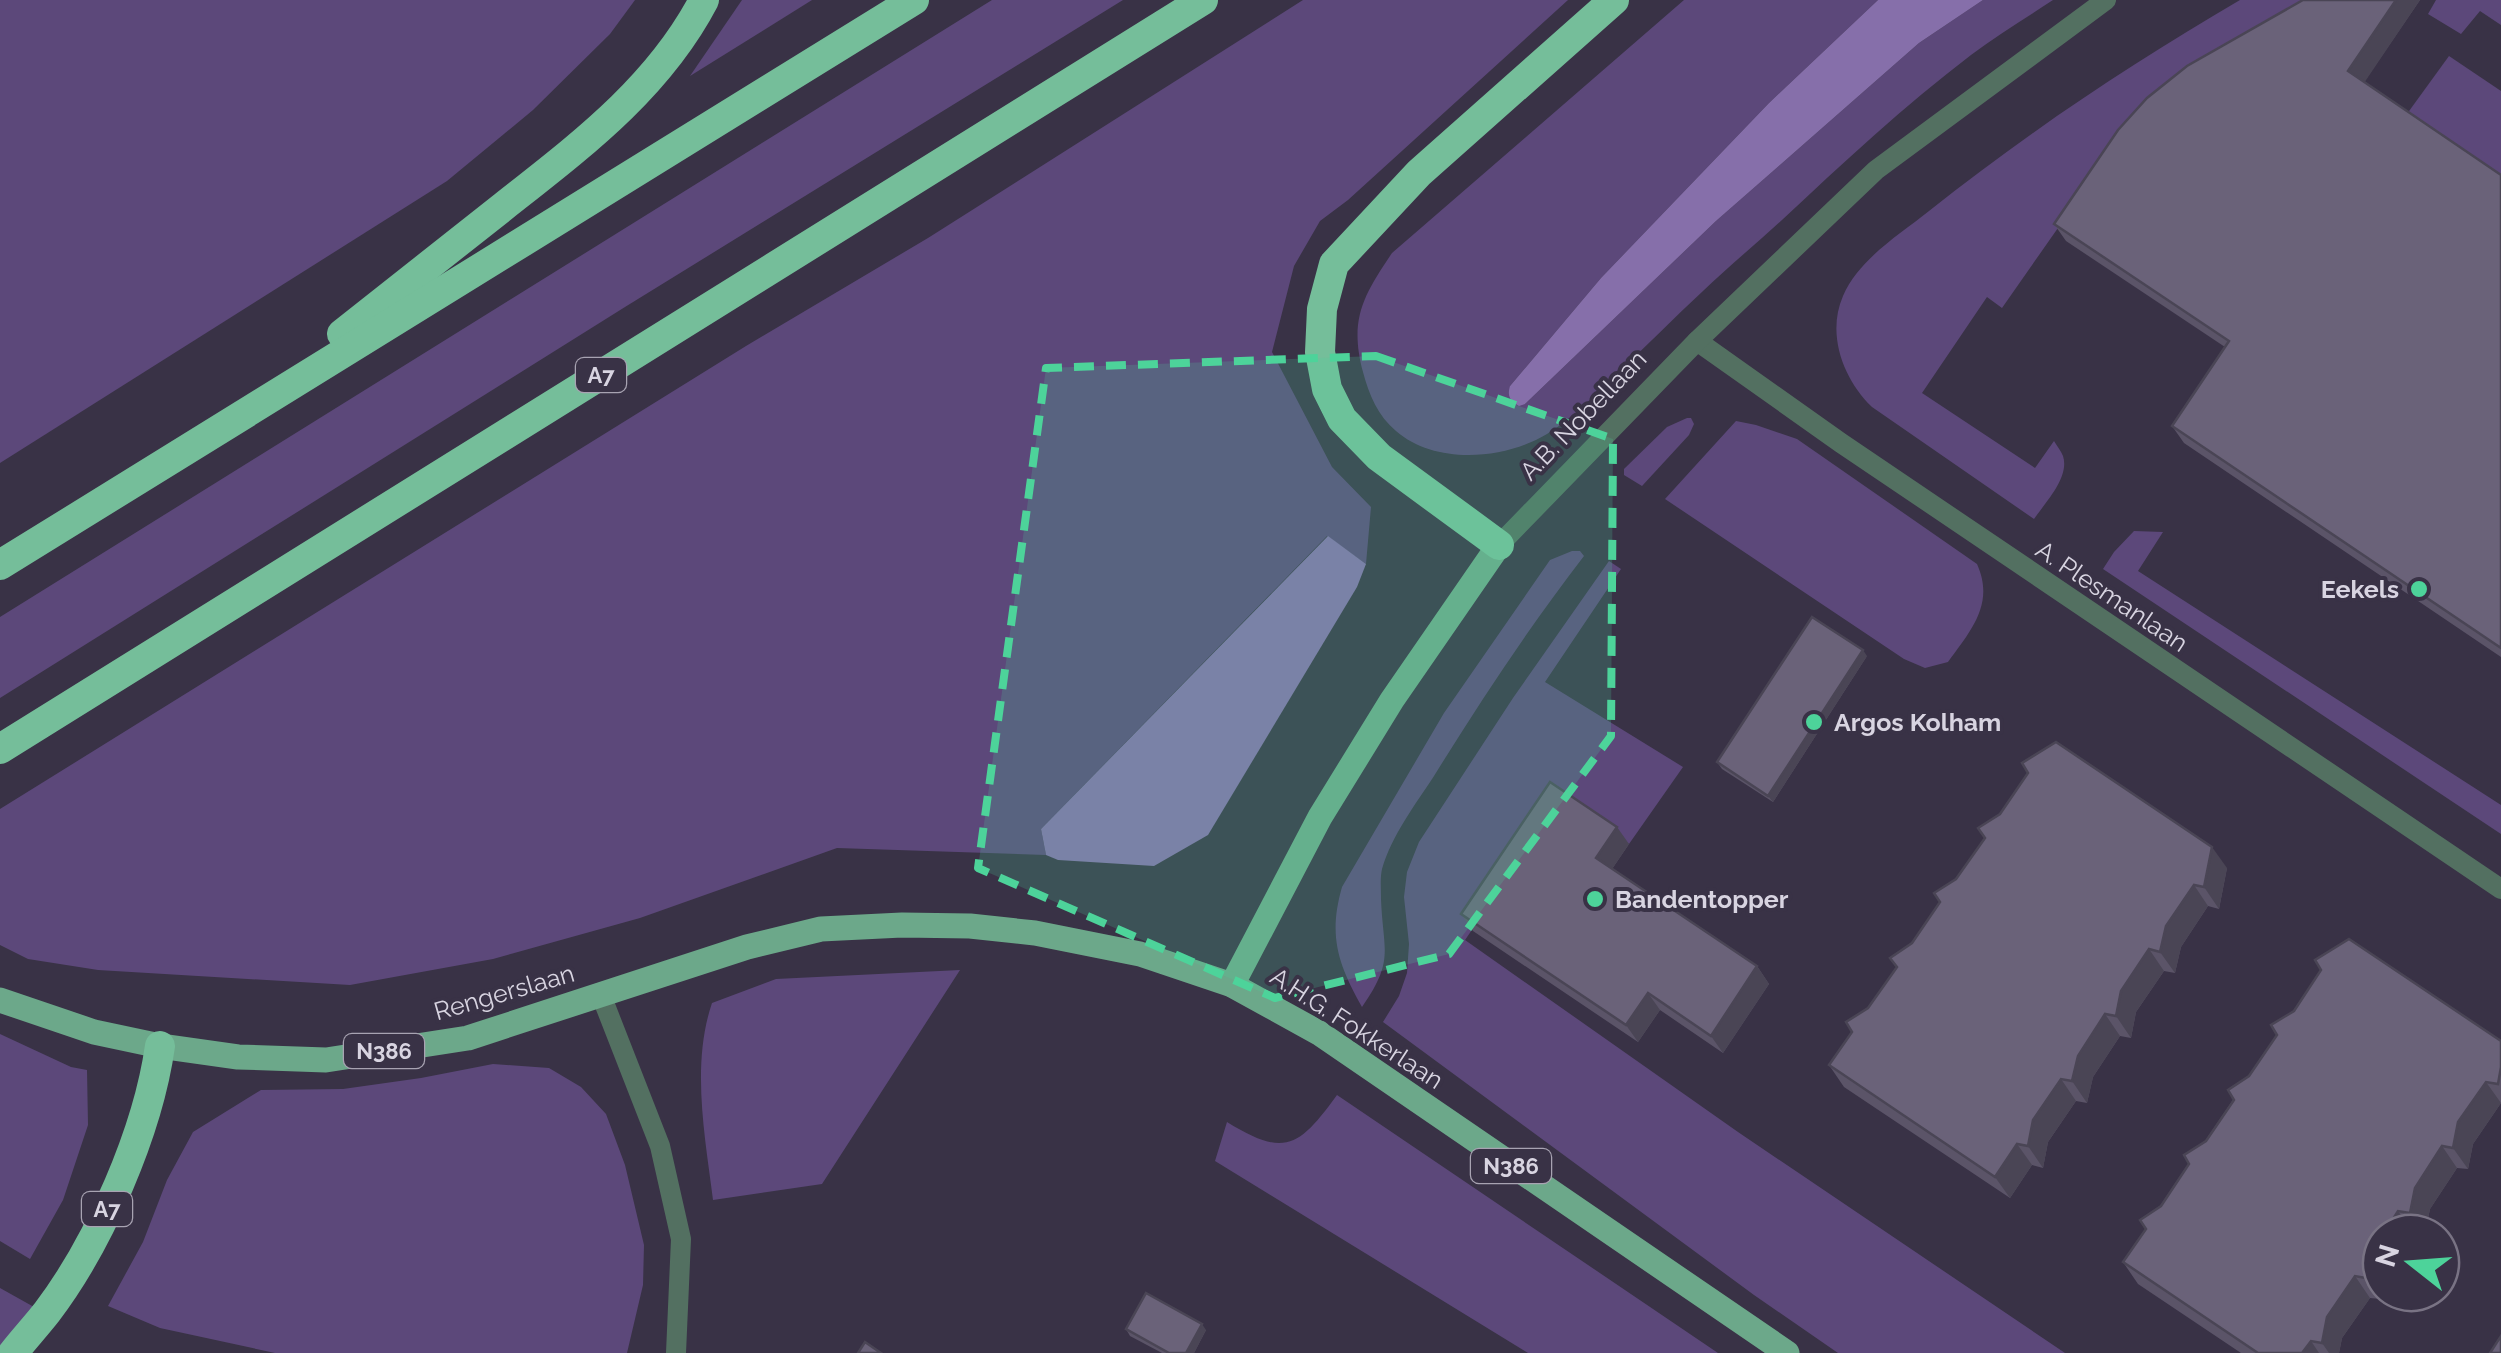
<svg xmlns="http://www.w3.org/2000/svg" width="2501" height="1353" viewBox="0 0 2501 1353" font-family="Raleway,sans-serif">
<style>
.green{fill:#5c487a}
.water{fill:#866faa}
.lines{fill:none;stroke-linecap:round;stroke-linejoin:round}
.minor{stroke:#537061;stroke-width:20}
.primary{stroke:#6ca88a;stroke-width:25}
.motorway{stroke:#75be9a;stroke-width:30}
.wall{fill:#5b5468}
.shaded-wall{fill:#4a4555}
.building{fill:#6a6279;stroke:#4a4555;stroke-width:2.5}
.marked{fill:#4dd39a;fill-opacity:0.2;stroke:#4dd39a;stroke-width:8;stroke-dasharray:20 12;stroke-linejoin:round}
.poi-dot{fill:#4dd39a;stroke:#393246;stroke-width:4}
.labels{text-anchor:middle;stroke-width:8;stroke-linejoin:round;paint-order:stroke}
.shield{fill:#393246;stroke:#a8a3b2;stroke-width:2.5}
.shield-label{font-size:22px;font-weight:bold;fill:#d8d4e1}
.street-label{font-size:25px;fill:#d8d4e1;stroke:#393246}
.poi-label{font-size:25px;font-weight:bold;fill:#d8d4e1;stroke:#393246;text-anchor:start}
</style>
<rect width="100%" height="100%" fill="#393246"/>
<!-- green -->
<g class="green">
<polygon points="0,0 635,0 610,34 533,110 447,181 0,463"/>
<polygon points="742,0 812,0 690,76"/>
<polygon points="992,0 1123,0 625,307 0,698 0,617"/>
<polygon points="1303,0 1568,0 1348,200 1320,221 1294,266 1272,352 1332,467 1371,507 1366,564 1327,536 1041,829 1046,855 837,848 640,918 493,959 350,985 98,970 28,959 0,945 0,809 746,346 928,238"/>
<path d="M 1684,0 L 1878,0 L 1769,103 L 1601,278 L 1510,386 L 1525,404 L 1716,221 L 1919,43 L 1983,0 L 2053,0 C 2026,18 1997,35 1971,55 C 1904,106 1843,163 1782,220 C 1756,244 1729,266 1703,291 C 1674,318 1645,347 1616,375 C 1594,396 1573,418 1547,434 C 1504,460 1435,465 1396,431 C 1378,416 1369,395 1363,372 C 1349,320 1363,296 1392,253 Z"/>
<path d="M 2240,0 L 2337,0 L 2130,125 L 2002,308 L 1987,297 L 1922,393 L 2035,468 L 2054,441 C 2057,446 2061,451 2063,456 C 2070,477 2045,503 2034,519 L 1872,407 C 1844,380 1826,335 1843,296 C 1859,259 1899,235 1929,211 C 2027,133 2132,63 2240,0 Z"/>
<polygon points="2436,0 2501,0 2501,25 2480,11 2461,34 2428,14"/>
<polygon points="2449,56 2501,91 2501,184 2404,118"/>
<polygon points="1687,418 1691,418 1694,424 1689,435 1642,486 1624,475 1624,469 1667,427"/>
<path d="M 1736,421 L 1756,425 L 1797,439 L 1977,564 C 1995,604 1971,630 1948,662 L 1925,668 L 1904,659 L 1665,499 Z"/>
<polygon points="2134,531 2163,532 2138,571 2501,805 2501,834 2103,569 2114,552"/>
<path d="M 1572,551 L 1580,551 L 1584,556 C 1530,626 1481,700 1434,776 C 1415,805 1392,835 1382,869 C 1380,878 1381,889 1381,899 C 1383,951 1395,960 1362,1007 C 1338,964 1328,936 1342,887 L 1444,713 L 1550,560 Z"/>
<polygon points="1609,561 1621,569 1545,682 1683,767 1629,844 1562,799 1465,940 1738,1132 2065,1353 1838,1353 1754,1295 1383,1022 1399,996 1407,973 1409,944 1404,897 1407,872 1419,842 1513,698"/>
<path d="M 960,970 L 822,1184 L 713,1200 C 705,1136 691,1065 712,1003 L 776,979 Z"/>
<polygon points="0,1034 71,1067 87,1070 88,1125 63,1200 30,1259 0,1241"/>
<polygon points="493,1064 549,1068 581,1087 606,1114 625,1165 644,1245 643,1285 627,1353 275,1353 160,1328 108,1306 143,1242 167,1180 193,1132 261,1090 343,1089 421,1078"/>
<path d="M 1337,1095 L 1718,1353 L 1528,1353 L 1215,1161 L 1227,1122 C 1285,1158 1299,1147 1337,1095 Z"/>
<polygon points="0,1288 34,1307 0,1353"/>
</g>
<!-- water -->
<g class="water">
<path d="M 1878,0 L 1983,0 L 1919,43 L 1716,221 L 1525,404 L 1519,406 C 1510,400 1507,397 1510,386 L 1601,278 L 1769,103 Z"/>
<polygon points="1328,536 1366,564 1357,587 1208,835 1154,866 1058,860 1046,855 1041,829"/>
</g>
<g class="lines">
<!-- minor -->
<g class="minor">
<polyline points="1697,341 1841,443 2501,889"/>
<polyline points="1499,545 1697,341 1876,170 2106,0"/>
<polyline points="601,995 660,1146 681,1239 676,1353"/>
</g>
<!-- primary -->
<g class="primary">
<polyline points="1232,985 1320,817 1392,700 1499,545"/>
<polyline points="0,1000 94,1032 160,1046 238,1057 326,1060 468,1038 747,947 821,929 902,925 970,926 1035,933 1140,954 1232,985 1319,1033 1787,1353"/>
</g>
<!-- motorway -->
<g class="motorway">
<path d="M 342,334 C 396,291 450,249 504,206 C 580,146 658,88 704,0"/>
<polyline points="1499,545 1379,457 1342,419 1327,389 1320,352 1322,309 1334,264 1419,173 1614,0"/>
<polyline points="0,565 914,0"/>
<polyline points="0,749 1203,0"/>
<path d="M 13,1353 C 24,1339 36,1326 47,1312 C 100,1242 148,1131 160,1046"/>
</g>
</g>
<!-- wall -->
<g class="wall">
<polygon points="2303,0 2420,0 2364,82 2501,175 2501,657 2184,443 2172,426 2225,347 2066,241 2054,224"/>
<polygon points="1867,656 1773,802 1722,769 1717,762"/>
<polygon points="1629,844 1612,869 1757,966 1769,984 1723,1053 1660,1010 1638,1042 1473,931 1461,914"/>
<polygon points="2227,868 2219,909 2208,906 2181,947 2175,973 2164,971 2136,1012 2131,1038 2120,1036 2093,1077 2087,1103 2076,1101 2048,1142 2043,1168 2032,1165 2010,1198 1844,1087 1829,1065"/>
<polygon points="2321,970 2501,1041 2501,1103 2473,1144 2468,1169 2457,1168 2430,1209 2425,1233 2381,1233 2381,1299 2370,1298 2342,1338 2339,1353 2241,1353 2138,1284 2123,1262"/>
<polygon points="1126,1329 1206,1330 1194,1353 1162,1353 1130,1336"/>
</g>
<!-- shaded-wall -->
<g class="shaded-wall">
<polygon points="2396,0 2420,0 2360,89 2348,71"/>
<polygon points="1863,650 1867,656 1773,802 1768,796"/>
<polygon points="1617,827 1629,844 1608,875 1596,858"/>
<polygon points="2212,847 2227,868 2219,909 2204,887"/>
<polygon points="2194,885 2208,906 2181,947 2175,973 2160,952 2166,926"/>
<polygon points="2149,949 2164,971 2136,1012 2131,1038 2116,1016 2121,991"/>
<polygon points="1757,966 1769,984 1723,1053 1711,1036"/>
<polygon points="1648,993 1660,1010 1638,1042 1626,1025"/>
<polygon points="2105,1014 2120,1036 2093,1077 2087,1103 2072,1081 2078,1056"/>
<polygon points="2061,1079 2076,1101 2048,1142 2043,1168 2028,1146 2033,1120"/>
<polygon points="2486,1082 2501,1103 2473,1144 2468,1169 2453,1148 2458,1122"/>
<polygon points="2017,1144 2032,1165 2010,1198 1995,1177"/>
<polygon points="2442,1146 2457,1168 2430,1209 2425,1233 2424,1233 2410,1213 2415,1188"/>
<polygon points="2398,1211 2413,1233 2384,1233"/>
<polygon points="2381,1237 2381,1293 2382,1293 2381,1299 2366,1278 2371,1253"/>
<polygon points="2355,1276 2370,1298 2342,1338 2339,1353 2329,1353 2322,1343 2327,1317"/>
<polygon points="1202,1324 1206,1330 1194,1353 1186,1353"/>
<polygon points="2311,1341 2319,1353 2302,1353"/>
</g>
<!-- building -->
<g class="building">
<polygon points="2303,0 2396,0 2348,71 2501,175 2501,648 2172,426 2229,341 2054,224 2118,130 2147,98 2187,66"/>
<polygon points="1812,617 1863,650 1768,796 1717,762"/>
<polygon points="2056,742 2212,847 2204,887 2194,885 2166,926 2160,952 2149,949 2121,991 2116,1016 2105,1014 2078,1056 2072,1081 2061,1079 2033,1120 2028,1146 2017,1144 1995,1177 1829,1065 1852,1032 1846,1022 1868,1008 1897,967 1890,958 1912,943 1940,902 1934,893 1956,879 1985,838 1978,828 2000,814 2028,773 2022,763"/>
<polygon points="1550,782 1617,827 1596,858 1757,966 1711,1036 1648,993 1626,1025 1461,914"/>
<polygon points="2349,939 2501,1041 2501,1067 2498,1084 2486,1082 2458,1122 2453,1148 2442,1146 2415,1188 2410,1213 2398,1211 2384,1233 2381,1233 2381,1237 2371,1253 2366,1278 2355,1276 2327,1317 2322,1343 2311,1341 2302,1353 2258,1353 2123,1262 2146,1229 2140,1220 2161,1206 2189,1164 2184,1155 2206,1141 2234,1100 2228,1090 2249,1076 2277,1035 2271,1025 2294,1011 2321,970 2315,960"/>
<polygon points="1146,1293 1202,1324 1186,1353 1169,1353 1126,1329"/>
<polygon points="2501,1336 2501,1353 2490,1353"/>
<polygon points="865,1342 881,1353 858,1353"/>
</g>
<!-- marked area -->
<path class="marked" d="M 1376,356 L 1613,439 L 1611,736 L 1449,954 L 1275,998 L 978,868 L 1046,368 Z"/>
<!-- markers -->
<g class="poi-dot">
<circle cx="2419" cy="589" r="10"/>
<circle cx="1814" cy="722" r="10"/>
<circle cx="1595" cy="899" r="10"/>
</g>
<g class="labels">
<!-- shield labels -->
<g class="shield">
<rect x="576" y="358" width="50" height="34" rx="8"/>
<rect x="344" y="1034" width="80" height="34" rx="8"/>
<rect x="1471" y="1149" width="80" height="34" rx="8"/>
<rect x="82" y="1192" width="50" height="34" rx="8"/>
</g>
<g class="shield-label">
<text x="601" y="383">A7</text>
<text x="384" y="1059">N386</text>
<text x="1511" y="1174">N386</text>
<text x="107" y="1217">A7</text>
</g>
<!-- street labels -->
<g class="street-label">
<text transform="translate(1583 415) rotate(-46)" y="9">A.B. Nobellaan</text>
<text transform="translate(2112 596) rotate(34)" y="9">A. Plesmanlaan</text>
<text transform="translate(504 992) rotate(-16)" y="9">Rengerslaan</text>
<text transform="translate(1357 1028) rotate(33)" y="9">A.H.G. Fokkerlaan</text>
</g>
<!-- poi labels -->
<g class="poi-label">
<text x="2399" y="598" text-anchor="end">Eekels</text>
<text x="1834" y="731">Argos Kolham</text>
<text x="1615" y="908">Bandentopper</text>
</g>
</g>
<!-- north arrow -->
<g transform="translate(2411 1263) rotate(287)"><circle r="48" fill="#393246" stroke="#797384" stroke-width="2.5"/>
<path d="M0-8L18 38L0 25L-18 38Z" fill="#4dd39a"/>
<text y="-15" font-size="28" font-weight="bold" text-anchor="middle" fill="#d8d4e1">N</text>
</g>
</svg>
